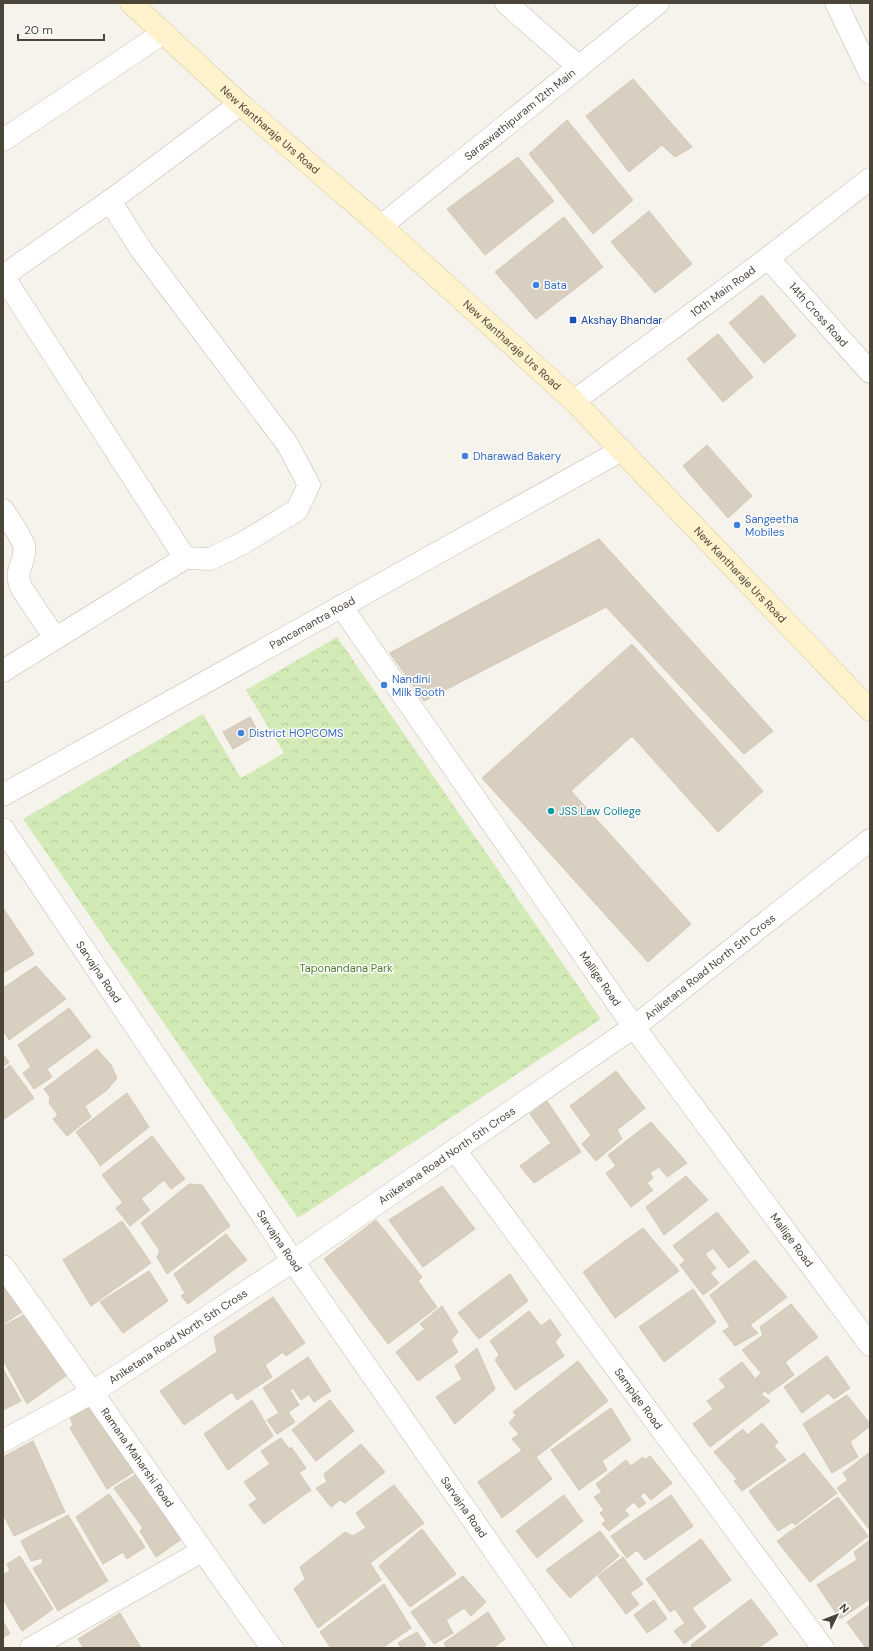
<svg xmlns="http://www.w3.org/2000/svg" width="873" height="1651" viewBox="0 0 873 1651" font-family="'DM Sans',sans-serif">
<style>
.park{fill:url(#park-crowns)}
.building{fill:#d8cfc1;stroke:#d3c7b4}
.lines{fill:none;stroke-linecap:round;stroke-linejoin:round}
.minor-casing{stroke:#c2bbae;stroke-width:23}
.secondary-casing{stroke:#d6c79b;stroke-width:23}
.minor{stroke:#fff;stroke-width:22}
.secondary{stroke:#fff3cd;stroke-width:22}
.shop-dot{fill:#3f7fe0;stroke:#fff;stroke-width:1.5}
.transit-dot{fill:#1a4fb4;stroke:#fff;stroke-width:1.5}
.culture-dot{fill:#0f9aa8;stroke:#fff;stroke-width:1.5}
.labels{text-anchor:middle;stroke-width:3;stroke-linejoin:round;paint-order:stroke}
.street-label{font-size:11px;fill:#4b4439;stroke:#fff}
.shop-label{font-size:11px;fill:#366cbe;stroke:#fff;text-anchor:start}
.transit-label{font-size:11px;fill:#164399;stroke:#fff;text-anchor:start}
.culture-label{font-size:11px;fill:#0d838f;stroke:#fff;text-anchor:start}
.park-label{font-size:11px;fill:#4a7f2a;stroke:#fff}
</style>
<defs>
<pattern id="park-crowns" width="20" height="18" patternUnits="userSpaceOnUse"><rect width="20" height="18" fill="#d2eab5"/><path d="M2 6a3 3 0 1 1 6 0M12 15a3 3 0 1 1 6 0" fill="none" stroke="#b6ca9c"/></pattern>
</defs>
<rect width="100%" height="100%" fill="#f6f3ec"/>
<!-- park -->
<polygon class="park" points="337,637 601,1019 298,1218 23,819 203,714 241,778 284,753 246,690"/>
<!-- building -->
<g class="building">
<polygon points="633,79 692,147 675,157 662,145 629,172 586,116"/>
<polygon points="567,120 633,200 593,234 529,154"/>
<polygon points="518,157 554,201 485,255 447,209"/>
<polygon points="649,211 692,264 655,293 611,242"/>
<polygon points="564,217 603,267 536,319 495,272"/>
<polygon points="762,295 796,336 764,363 729,323"/>
<polygon points="718,334 753,377 723,402 687,359"/>
<polygon points="707,445 752,496 728,518 683,466"/>
<polygon points="599,539 773,731 744,754 606,607 424,701 390,653"/>
<polygon points="632,644 763,791 718,832 632,736 571,791 691,924 648,962 482,778"/>
<polygon points="250,717 259,734 233,749 223,732"/>
<polygon points="3,908 34,954 3,973"/>
<polygon points="36,966 66,999 9,1040 3,1030 3,988"/>
<polygon points="69,1008 91,1037 47,1069 52,1077 34,1089 23,1073 31,1067 18,1045"/>
<polygon points="97,1049 111,1065 117,1078 107,1090 85,1106 91,1117 67,1136 53,1119 58,1115 49,1103 50,1097 44,1089"/>
<polygon points="3,1054 9,1062 3,1067"/>
<polygon points="10,1065 34,1098 3,1120 3,1071"/>
<polygon points="616,1071 645,1108 617,1130 622,1139 596,1161 582,1144 591,1135 570,1106"/>
<polygon points="127,1093 149,1127 100,1166 96,1159 76,1132"/>
<polygon points="547,1101 581,1152 534,1183 520,1166 551,1143 530,1114"/>
<polygon points="651,1122 687,1163 667,1177 659,1167 650,1173 653,1178 647,1183 653,1190 631,1207 606,1173 616,1166 608,1155"/>
<polygon points="152,1136 185,1179 171,1189 164,1180 141,1199 150,1210 130,1226 116,1208 123,1203 102,1175"/>
<polygon points="686,1176 708,1200 664,1235 646,1207"/>
<polygon points="189,1184 202,1185 230,1226 167,1274 157,1257 160,1251 141,1223"/>
<polygon points="442,1186 475,1229 423,1267 389,1220"/>
<polygon points="717,1212 749,1252 729,1268 713,1248 705,1254 716,1268 710,1273 719,1283 703,1295 680,1265 685,1260 673,1246"/>
<polygon points="376,1220 422,1277 418,1281 437,1307 388,1344 324,1259"/>
<polygon points="122,1221 151,1263 91,1306 63,1260"/>
<polygon points="643,1228 679,1271 615,1318 583,1272"/>
<polygon points="226,1234 247,1260 188,1304 181,1296 185,1293 174,1274"/>
<polygon points="755,1260 787,1297 750,1325 758,1333 735,1346 723,1331 730,1327 710,1295"/>
<polygon points="149,1271 168,1301 123,1333 100,1302"/>
<polygon points="510,1274 528,1301 479,1339 458,1313"/>
<polygon points="3,1281 22,1312 3,1324"/>
<polygon points="693,1289 716,1322 664,1362 639,1327"/>
<polygon points="273,1297 305,1343 286,1356 283,1352 265,1365 272,1377 237,1400 232,1392 184,1425 160,1391 217,1352 214,1337"/>
<polygon points="791,1304 818,1337 785,1362 794,1375 768,1394 755,1379 761,1373 742,1350 763,1335 760,1327"/>
<polygon points="442,1306 458,1332 451,1340 458,1352 418,1381 396,1352 425,1329 420,1324"/>
<polygon points="529,1311 541,1326 550,1319 561,1335 555,1342 564,1356 515,1390 495,1360 499,1355 490,1341"/>
<polygon points="26,1314 67,1375 27,1404 3,1360 3,1326"/>
<polygon points="477,1348 495,1389 455,1424 436,1397 462,1379 455,1366"/>
<polygon points="827,1356 850,1388 834,1399 828,1393 802,1413 784,1387"/>
<polygon points="308,1357 331,1391 314,1402 309,1394 301,1400 293,1388 290,1390 299,1405 288,1412 295,1422 277,1434 267,1420 279,1413 263,1388"/>
<polygon points="578,1361 608,1401 531,1461 512,1439 519,1434 509,1423 516,1415 513,1412"/>
<polygon points="742,1362 765,1391 761,1394 770,1401 710,1447 693,1424 713,1409 707,1401 726,1387 719,1379"/>
<polygon points="3,1369 21,1401 3,1410"/>
<polygon points="847,1395 870,1424 870,1426 850,1442 858,1457 832,1473 803,1424"/>
<polygon points="252,1400 273,1436 228,1470 204,1434"/>
<polygon points="330,1400 354,1431 316,1461 292,1430"/>
<polygon points="90,1402 135,1471 107,1489 70,1428 73,1425 69,1415"/>
<polygon points="611,1408 631,1440 602,1461 607,1470 579,1490 551,1450"/>
<polygon points="762,1423 778,1442 774,1446 786,1460 742,1491 734,1481 737,1479 714,1452 743,1429 747,1435"/>
<polygon points="281,1438 289,1449 291,1447 306,1468 299,1473 311,1490 264,1524 249,1505 257,1499 244,1482 270,1464 261,1451"/>
<polygon points="33,1441 65,1512 14,1536 3,1514 3,1457"/>
<polygon points="361,1444 385,1472 345,1503 340,1500 331,1507 316,1488 327,1482 324,1474"/>
<polygon points="528,1446 552,1479 502,1518 478,1482"/>
<polygon points="870,1452 870,1530 837,1488 848,1480 843,1473"/>
<polygon points="804,1453 837,1493 795,1525 793,1522 778,1531 749,1491"/>
<polygon points="650,1456 672,1483 651,1500 644,1492 640,1496 646,1503 639,1508 634,1502 624,1510 629,1515 609,1531 602,1524 606,1521 600,1513 604,1510 594,1497 602,1492 596,1484 626,1460 631,1466 643,1457 645,1460"/>
<polygon points="140,1472 186,1536 156,1557 140,1531 143,1528 114,1488"/>
<polygon points="394,1485 424,1523 370,1563 381,1580 318,1628 294,1589 305,1579 300,1567 345,1532 353,1536 366,1528 356,1513"/>
<polygon points="109,1494 145,1547 127,1559 123,1552 103,1564 76,1517"/>
<polygon points="564,1495 583,1521 537,1558 516,1531"/>
<polygon points="671,1495 693,1526 645,1560 637,1550 627,1558 611,1536"/>
<polygon points="838,1497 868,1536 810,1582 777,1541"/>
<polygon points="68,1515 108,1581 58,1611 33,1568 43,1563 42,1558 31,1561 21,1541"/>
<polygon points="422,1529 456,1574 410,1607 379,1566"/>
<polygon points="600,1531 619,1556 570,1598 546,1570"/>
<polygon points="701,1539 731,1580 692,1608 706,1627 684,1644 674,1631 685,1623 675,1609 670,1612 646,1579"/>
<polygon points="870,1540 870,1599 840,1619 817,1585 857,1560 854,1552"/>
<polygon points="20,1556 53,1609 22,1631 3,1599 3,1575 10,1571 7,1564"/>
<polygon points="623,1557 643,1584 630,1593 639,1604 626,1614 598,1576"/>
<polygon points="463,1576 486,1602 471,1616 464,1608 446,1620 453,1633 434,1644 411,1612"/>
<polygon points="384,1584 411,1628 382,1648 331,1648 320,1632"/>
<polygon points="751,1599 778,1634 758,1648 693,1648 691,1645"/>
<polygon points="654,1600 667,1619 647,1633 634,1615"/>
<polygon points="870,1605 870,1648 866,1648 847,1622"/>
<polygon points="488,1612 505,1639 493,1648 447,1648 444,1643"/>
<polygon points="120,1613 141,1648 84,1648 78,1639"/>
<polygon points="3,1621 10,1634 3,1637"/>
<polygon points="417,1632 426,1645 421,1648 401,1648 398,1643"/>
</g>
<g class="lines">
<defs>
<g id="minor">
<polyline points="506,3 579,67"/>
<polyline points="836,3 870,73"/>
<polyline points="3,140 163,33"/>
<polyline points="110,201 142,251 288,445 309,485 297,510 243,543 210,559 185,558"/>
<path id="s1" d="M 381,226 L 658,3"/>
<path id="s2" d="M 768,258 L 870,372"/>
<polyline points="3,276 110,201 240,104"/>
<path id="s3" d="M 574,401 L 768,258 L 870,179"/>
<path d="M 3,510 C 8,518 23,539 24,546 C 27,564 12,569 22,589 L 55,638"/>
<path id="s4" d="M 341,606 L 634,1027 L 870,1345"/>
<polyline points="3,671 185,558 3,276"/>
<path id="s5" d="M 3,795 L 622,450"/>
<path id="s6" d="M 3,829 L 293,1261 L 562,1648"/>
<path id="s7" d="M 455,1150 L 823,1648"/>
<path id="s8" d="M 3,1266 C 94,1393 181,1522 272,1648"/>
<path id="s9" d="M 3,1441 L 93,1392 L 293,1261 L 634,1027 L 870,840"/>
<polyline points="31,1648 202,1551"/>
</g>
<g id="secondary">
<path id="s10" d="M 131,3 L 240,104 L 381,226 L 574,401 L 870,710"/>
</g>
</defs>
<!-- minor casing -->
<use href="#minor" class="minor-casing"/>
<!-- secondary casing -->
<use href="#secondary" class="secondary-casing"/>
<!-- minor -->
<use href="#minor" class="minor"/>
<!-- secondary -->
<use href="#secondary" class="secondary"/>
</g>
<!-- markers -->
<g class="shop-dot">
<circle cx="536" cy="285" r="4"/>
<circle cx="465" cy="456" r="4"/>
<circle cx="737" cy="525" r="4"/>
<circle cx="384" cy="685" r="4"/>
<circle cx="241" cy="733" r="4"/>
</g>
<rect class="transit-dot" x="569" y="316" width="8" height="8" rx="2"/>
<circle class="culture-dot" cx="551" cy="811" r="4"/>
<g class="labels">
<!-- street labels -->
<g class="street-label">
<text dy="4" stroke="none"><textPath href="#s1" startOffset="178">Saraswathipuram 12th Main</textPath></text>
<text dy="4" stroke="none"><textPath href="#s10" startOffset="188">New Kantharaje Urs Road</textPath></text>
<text dy="4" stroke="none"><textPath href="#s3" startOffset="185">10th Main Road</textPath></text>
<text dy="4" stroke="none"><textPath href="#s2" startOffset="76">14th Cross Road</textPath></text>
<text dy="4" stroke="none"><textPath href="#s10" startOffset="512">New Kantharaje Urs Road</textPath></text>
<text dy="4" stroke="none"><textPath href="#s10" startOffset="836">New Kantharaje Urs Road</textPath></text>
<text dy="4" stroke="none"><textPath href="#s5" startOffset="354">Pancamantra Road</textPath></text>
<text dy="4" stroke="none"><textPath href="#s9" startOffset="852">Aniketana Road North 5th Cross</textPath></text>
<text dy="4" stroke="none"><textPath href="#s6" startOffset="172">Sarvajna Road</textPath></text>
<text dy="4" stroke="none"><textPath href="#s4" startOffset="454">Mallige Road</textPath></text>
<text dy="4" stroke="none"><textPath href="#s9" startOffset="528">Aniketana Road North 5th Cross</textPath></text>
<text dy="4" stroke="none"><textPath href="#s6" startOffset="496">Sarvajna Road</textPath></text>
<text dy="4" stroke="none"><textPath href="#s4" startOffset="778">Mallige Road</textPath></text>
<text dy="4" stroke="none"><textPath href="#s9" startOffset="204">Aniketana Road North 5th Cross</textPath></text>
<text dy="4" stroke="none"><textPath href="#s7" startOffset="309">Sampige Road</textPath></text>
<text dy="4" stroke="none"><textPath href="#s8" startOffset="234">Ramana Maharshi Road</textPath></text>
<text dy="4" stroke="none"><textPath href="#s6" startOffset="820">Sarvajna Road</textPath></text>
</g>
<!-- shop labels -->
<g class="shop-label">
<text x="544" y="289">Bata</text>
<text x="473" y="460">Dharawad Bakery</text>
<text x="745" y="523">Sangeetha<tspan x="745" dy="13">Mobiles</tspan></text>
<text x="392" y="683">Nandini<tspan x="392" dy="13">Milk Booth</tspan></text>
<text x="249" y="737">District HOPCOMS</text>
</g>
<!-- transit labels -->
<g class="transit-label">
<text x="581" y="324">Akshay Bhandar</text>
</g>
<!-- culture labels -->
<g class="culture-label">
<text x="559" y="815">JSS Law College</text>
</g>
<!-- park labels -->
<g class="park-label">
<text x="346" y="972">Taponandana Park</text>
</g>
</g>
<!-- border -->
<rect width="873" height="1651" fill="none" stroke="#4b4439" stroke-width="8"/>
<!-- north arrow -->
<g transform="translate(837 1615) rotate(47)" stroke="#ffffff" stroke-width="3" paint-order="stroke">
<path d="M0-3L7 15L0 10L-7 15Z" fill="#4b4439"/>
<text y="-6" font-size="11" font-weight="bold" text-anchor="middle" fill="#4b4439">N</text>
</g>
<!-- scale -->
<path d="M18 34v6h86v-6" fill="none" stroke="#4b4439" stroke-width="2"/>
<text x="24" y="34" font-size="12" fill="#4b4439" stroke="#ffffff" stroke-width="3" paint-order="stroke">20 m</text>
</svg>
